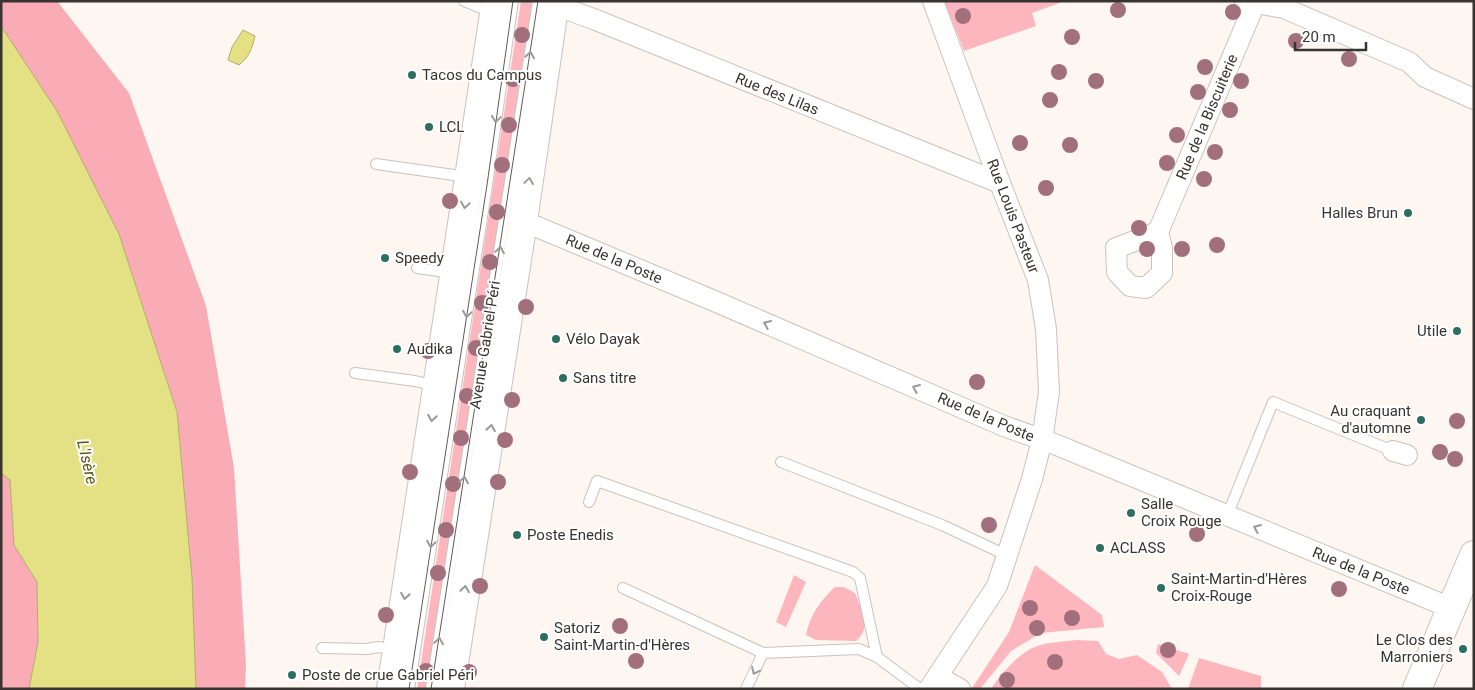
<svg xmlns="http://www.w3.org/2000/svg" width="1475" height="690" viewBox="0 0 1475 690" font-family="Roboto,sans-serif">
<style>
.green{fill:#fdb6bd}
.forest{fill:#f9acb5}
.water{fill:#e4e084;stroke:#b0ac6b}
.lines{fill:none;stroke-linecap:round;stroke-linejoin:round}
.lane-casing{stroke:#cbc2bb;stroke-width:12}
.street-casing{stroke:#cbc2bb;stroke-width:22}
.secondary-casing{stroke:#cbc2bb;stroke-width:30}
.lane{stroke:#fff;stroke-width:10}
.street{stroke:#fff;stroke-width:20}
.secondary{stroke:#fff;stroke-width:28}
.tram{stroke:#5f5b58;stroke-width:1}
.tree{fill:#a26f7c}
.oneway{stroke:#9b9a98}
.poi-dot{fill:#2c6f61;stroke:#fff;stroke-width:2}
.labels{text-anchor:middle;stroke-width:4;stroke-linejoin:round;paint-order:stroke}
.poi-label{font-size:15px;fill:#373431;stroke:#fff;text-anchor:start}
.street-label{font-size:15px;fill:#373431;stroke:#fff}
.water-label{font-size:16px;font-style:italic;fill:#595510;stroke:#fff}
</style>
<rect width="100%" height="100%" fill="#fef6f1"/>
<!-- green -->
<g class="green">
<polygon points="521,1 532,1 428,689 417,689"/>
<polygon points="944,1 1065,1 1032,13 1036,26 964,51"/>
<polygon points="1035,565 1102,615 1104,627 1041,633 1011,651 980,689 972,688 1009,632"/>
<polygon points="794,575 806,582 786,627 776,622"/>
<path d="M 835,587 L 844,587 L 855,593 C 861,609 873,627 856,641 L 816,640 L 806,635 C 810,615 820,601 835,587 Z"/>
<path d="M 1076,640 L 1098,641 L 1106,654 L 1119,659 L 1137,655 L 1162,672 L 1172,689 L 991,689 C 999,676 1016,657 1030,649 C 1043,642 1061,642 1076,640 Z"/>
<polygon points="1158,644 1189,654 1179,676 1156,653"/>
<polygon points="1199,658 1261,676 1261,689 1188,689"/>
</g>
<!-- forest -->
<g class="forest">
<polygon points="1,1 57,1 129,93 206,306 234,468 246,665 245,689 196,689 192,578 177,411 119,234 57,111 1,26"/>
<polygon points="1,473 10,479 14,545 37,582 38,642 29,689 1,689"/>
</g>
<!-- water -->
<g class="water">
<polygon points="1,26 57,111 119,234 177,412 192,578 196,689 29,689 38,642 37,582 14,545 10,480 1,473"/>
<path d="M 243,30 L 255,36 C 252,49 249,57 239,65 L 228,60 L 232,47 Z"/>
</g>
<g class="lines">
<defs>
<g id="lane">
<polyline points="464,1 493,13"/>
<polyline points="376,164 468,177"/>
<polyline points="417,268 453,273"/>
<polyline points="355,373 415,381 436,386"/>
<polyline points="781,462 942,525 1006,555"/>
<polyline points="589,502 597,481 853,572 860,578 877,657"/>
<polyline points="1227,516 1273,402 1393,451"/>
<polyline points="623,588 763,653 859,649 877,657 920,689"/>
<polyline points="322,648 367,649 378,647 396,649"/>
<polyline points="409,689 487,185 513,1"/>
<polyline points="431,689 538,1"/>
<polyline points="746,689 763,653"/>
</g>
<g id="street">
<polyline points="1245,1 1284,8 1409,62 1425,77 1474,99"/>
<polyline points="555,5 596,20 1000,183"/>
<polyline points="523,221 712,300 1004,426 1057,445 1451,608"/>
<polyline points="1158,232 1256,1"/>
<polygon points="1158,232 1162,248 1162,273 1146,288 1130,286 1117,272 1116,248"/>
<polyline points="1393,451 1407,455"/>
<polyline points="938,677 960,689"/>
<polyline points="929,689 997,586 1032,479 1042,440 1049,392 1046,329 1038,280 1000,183 933,1"/>
</g>
<g id="secondary">
<polyline points="391,689 496,1"/>
<polyline points="450,689 523,221 555,1"/>
<polyline points="1417,689 1474,555"/>
</g>
</defs>
<!-- lane casing -->
<use href="#lane" class="lane-casing"/>
<!-- street casing -->
<use href="#street" class="street-casing"/>
<!-- secondary casing -->
<use href="#secondary" class="secondary-casing"/>
<!-- lane -->
<use href="#lane" class="lane"/>
<!-- street -->
<use href="#street" class="street"/>
<!-- secondary -->
<use href="#secondary" class="secondary"/>
<!-- tram -->
<g class="tram">
<polyline points="409,689 487,185 513,1"/>
<polyline points="431,689 538,1"/>
</g>
</g>
<!-- trees -->
<g class="tree">
<circle cx="1118" cy="10" r="8"/>
<circle cx="1233" cy="12" r="8"/>
<circle cx="963" cy="16" r="8"/>
<circle cx="522" cy="35" r="8"/>
<circle cx="1072" cy="37" r="8"/>
<circle cx="1296" cy="41" r="8"/>
<circle cx="1349" cy="59" r="8"/>
<circle cx="1205" cy="67" r="8"/>
<circle cx="1059" cy="72" r="8"/>
<circle cx="513" cy="79" r="8"/>
<circle cx="1096" cy="81" r="8"/>
<circle cx="1241" cy="81" r="8"/>
<circle cx="1198" cy="92" r="8"/>
<circle cx="1050" cy="100" r="8"/>
<circle cx="1230" cy="110" r="8"/>
<circle cx="509" cy="125" r="8"/>
<circle cx="1177" cy="135" r="8"/>
<circle cx="1020" cy="143" r="8"/>
<circle cx="1070" cy="145" r="8"/>
<circle cx="1215" cy="152" r="8"/>
<circle cx="1167" cy="163" r="8"/>
<circle cx="502" cy="165" r="8"/>
<circle cx="1204" cy="179" r="8"/>
<circle cx="1046" cy="188" r="8"/>
<circle cx="450" cy="201" r="8"/>
<circle cx="497" cy="212" r="8"/>
<circle cx="1139" cy="228" r="8"/>
<circle cx="1217" cy="245" r="8"/>
<circle cx="1147" cy="249" r="8"/>
<circle cx="1182" cy="249" r="8"/>
<circle cx="490" cy="262" r="8"/>
<circle cx="482" cy="303" r="8"/>
<circle cx="526" cy="307" r="8"/>
<circle cx="476" cy="348" r="8"/>
<circle cx="428" cy="351" r="8"/>
<circle cx="977" cy="382" r="8"/>
<circle cx="467" cy="396" r="8"/>
<circle cx="512" cy="400" r="8"/>
<circle cx="1457" cy="421" r="8"/>
<circle cx="461" cy="438" r="8"/>
<circle cx="505" cy="440" r="8"/>
<circle cx="1440" cy="452" r="8"/>
<circle cx="1455" cy="459" r="8"/>
<circle cx="410" cy="472" r="8"/>
<circle cx="498" cy="482" r="8"/>
<circle cx="453" cy="484" r="8"/>
<circle cx="989" cy="525" r="8"/>
<circle cx="446" cy="530" r="8"/>
<circle cx="1197" cy="534" r="8"/>
<circle cx="438" cy="573" r="8"/>
<circle cx="480" cy="586" r="8"/>
<circle cx="1339" cy="589" r="8"/>
<circle cx="1030" cy="608" r="8"/>
<circle cx="386" cy="615" r="8"/>
<circle cx="1072" cy="618" r="8"/>
<circle cx="620" cy="626" r="8"/>
<circle cx="1037" cy="628" r="8"/>
<circle cx="1168" cy="650" r="8"/>
<circle cx="636" cy="661" r="8"/>
<circle cx="1055" cy="662" r="8"/>
<circle cx="426" cy="671" r="8"/>
<circle cx="469" cy="672" r="8"/>
<circle cx="1007" cy="680" r="8"/>
</g>
<!-- one-way arrows -->
<defs><path id="oneway-chevron" d="M-2-3.5L2.5 0L-2 3.5" fill="none" stroke-width="1.6" stroke-linecap="round" stroke-linejoin="round" transform="scale(1.25)"/></defs>
<g class="oneway">
<use href="#oneway-chevron" transform="translate(530 55) rotate(-81)"/>
<use href="#oneway-chevron" transform="translate(496 119) rotate(98)"/>
<use href="#oneway-chevron" transform="translate(529 181) rotate(-82)"/>
<use href="#oneway-chevron" transform="translate(465 205) rotate(99)"/>
<use href="#oneway-chevron" transform="translate(500 250) rotate(-81)"/>
<use href="#oneway-chevron" transform="translate(467 314) rotate(99)"/>
<use href="#oneway-chevron" transform="translate(767 324) rotate(-157)"/>
<use href="#oneway-chevron" transform="translate(916 388) rotate(-157)"/>
<use href="#oneway-chevron" transform="translate(432 418) rotate(99)"/>
<use href="#oneway-chevron" transform="translate(491 428) rotate(-81)"/>
<use href="#oneway-chevron" transform="translate(464 480) rotate(-81)"/>
<use href="#oneway-chevron" transform="translate(1257 528) rotate(-157)"/>
<use href="#oneway-chevron" transform="translate(431 544) rotate(99)"/>
<use href="#oneway-chevron" transform="translate(465 589) rotate(-81)"/>
<use href="#oneway-chevron" transform="translate(405 596) rotate(99)"/>
<use href="#oneway-chevron" transform="translate(439 641) rotate(-81)"/>
<use href="#oneway-chevron" transform="translate(755 671) rotate(115)"/>
</g>
<!-- markers -->
<g class="poi-dot">
<circle cx="412" cy="75" r="5"/>
<circle cx="429" cy="127" r="5"/>
<circle cx="1408" cy="213" r="5"/>
<circle cx="385" cy="258" r="5"/>
<circle cx="1457" cy="331" r="5"/>
<circle cx="556" cy="339" r="5"/>
<circle cx="397" cy="349" r="5"/>
<circle cx="563" cy="378" r="5"/>
<circle cx="1421" cy="420" r="5"/>
<circle cx="1131" cy="513" r="5"/>
<circle cx="517" cy="535" r="5"/>
<circle cx="1100" cy="548" r="5"/>
<circle cx="1161" cy="588" r="5"/>
<circle cx="544" cy="637" r="5"/>
<circle cx="1463" cy="649" r="5"/>
<circle cx="292" cy="675" r="5"/>
</g>
<g class="labels">
<!-- poi labels -->
<g class="poi-label">
<text x="422" y="80">Tacos du Campus</text>
<text x="439" y="132">LCL</text>
<text x="1398" y="218" text-anchor="end">Halles Brun</text>
<text x="395" y="263">Speedy</text>
<text x="1447" y="336" text-anchor="end">Utile</text>
<text x="566" y="344">Vélo Dayak</text>
<text x="407" y="354">Audika</text>
<text x="573" y="383">Sans titre</text>
<text x="1411" y="416" text-anchor="end">Au craquant<tspan x="1411" dy="17">d'automne</tspan></text>
<text x="1141" y="509">Salle<tspan x="1141" dy="17">Croix Rouge</tspan></text>
<text x="527" y="540">Poste Enedis</text>
<text x="1110" y="553">ACLASS</text>
<text x="1171" y="584">Saint-Martin-d'Hères<tspan x="1171" dy="17">Croix-Rouge</tspan></text>
<text x="554" y="633">Satoriz<tspan x="554" dy="17">Saint-Martin-d'Hères</tspan></text>
<text x="1453" y="645" text-anchor="end">Le Clos des<tspan x="1453" dy="17">Marroniers</tspan></text>
<text x="302" y="680">Poste de crue Gabriel Péri</text>
</g>
<!-- street labels -->
<g class="street-label">
<text transform="translate(777 94) rotate(22)" y="5">Rue des Lilas</text>
<text transform="translate(1207 117) rotate(-67)" y="5">Rue de la Biscuiterie</text>
<text transform="translate(1013 216) rotate(69)" y="5">Rue Louis Pasteur</text>
<text transform="translate(614 259) rotate(23)" y="5">Rue de la Poste</text>
<text transform="translate(485 345) rotate(-81)" y="5">Avenue Gabriel Péri</text>
<text transform="translate(986 417) rotate(23)" y="5">Rue de la Poste</text>
<text transform="translate(1361 571) rotate(22)" y="5">Rue de la Poste</text>
</g>
<!-- water labels -->
<g class="water-label">
<text transform="translate(88 462) rotate(77)" y="6">L'Isère</text>
</g>
</g>
<!-- border -->
<rect width="1475" height="690" fill="none" stroke="#373431" stroke-width="5"/>
<!-- scale -->
<path d="M1295 42v8h71v-8" fill="none" stroke="#373431" stroke-width="2.5"/>
<text x="1302" y="42" font-size="15" fill="#373431" stroke="#ffffff" stroke-width="4" paint-order="stroke">20 m</text>
</svg>
